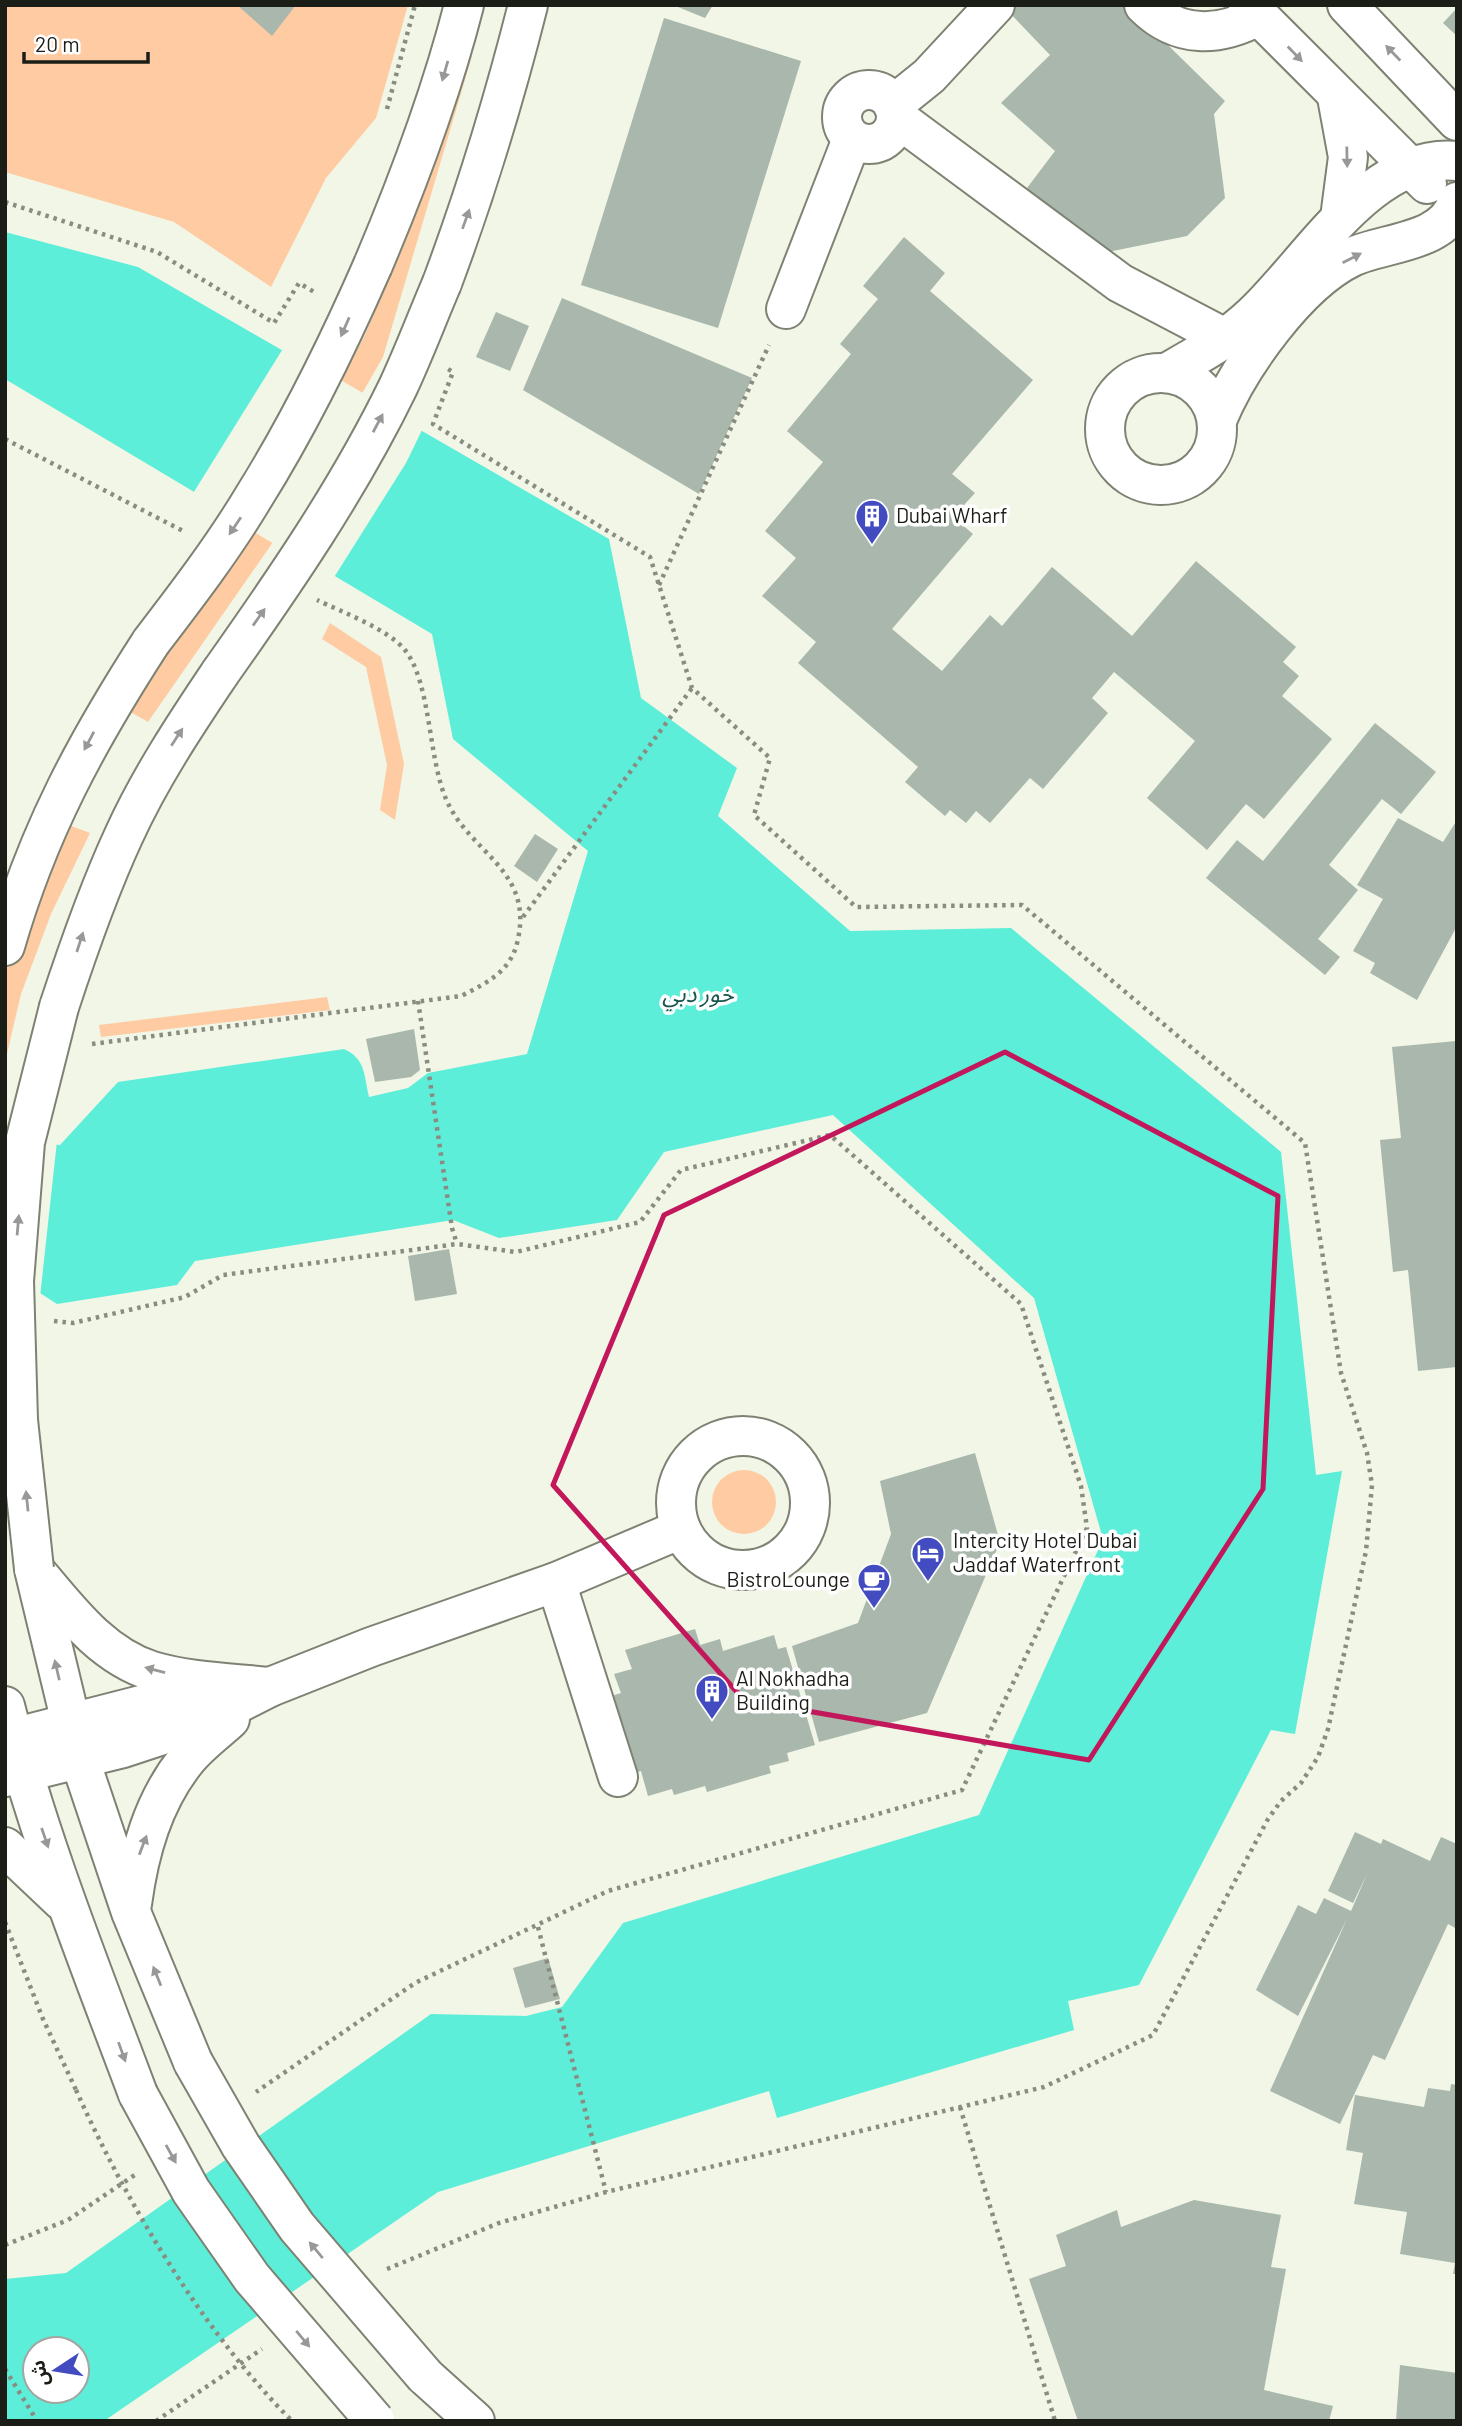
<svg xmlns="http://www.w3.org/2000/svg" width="1462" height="2426" viewBox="0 0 1462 2426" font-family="Barlow,'Noto Sans Arabic',sans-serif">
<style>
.green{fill:#ffcba2}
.water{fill:#5ceed9;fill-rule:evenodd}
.pier{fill:#f1f6e6}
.building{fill:#a9b7ac}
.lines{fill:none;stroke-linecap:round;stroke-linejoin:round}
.minor-casing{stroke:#7d8273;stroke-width:42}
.path{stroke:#898c81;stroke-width:4.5;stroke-dasharray:3.5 5;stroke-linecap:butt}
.minor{stroke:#fff;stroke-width:38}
.minor-bridge-casing{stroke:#7d8273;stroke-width:42;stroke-linecap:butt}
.path-bridge{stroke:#898c81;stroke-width:4.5;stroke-dasharray:3.5 5;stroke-linecap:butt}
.minor-bridge{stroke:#fff;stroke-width:38}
.oneway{fill:#989997}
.marked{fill:none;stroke:#c2185b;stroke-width:5;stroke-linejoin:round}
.labels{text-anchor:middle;stroke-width:7;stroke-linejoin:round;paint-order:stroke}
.poi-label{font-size:21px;fill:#1b1d17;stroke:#fff;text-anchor:start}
.water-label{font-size:23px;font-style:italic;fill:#18554d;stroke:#fff}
</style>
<rect width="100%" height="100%" fill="#f1f6e6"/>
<!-- green -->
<g class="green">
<polygon points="5,5 408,5 376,118 326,178 271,287 174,222 5,172"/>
<polygon points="465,55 472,56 383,357 296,509 148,722 127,710 316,429 365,335 401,246"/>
<polygon points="330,623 381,657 404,764 395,820 380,810 387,765 366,667 322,639"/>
<polygon points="66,824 90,833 51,914 21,994 5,1062 5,968"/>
<polygon points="327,997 330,1010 101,1037 99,1025"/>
<circle cx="744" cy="1502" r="32"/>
</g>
<!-- water -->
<path class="water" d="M 5,232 L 138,267 L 609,539 L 641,698 L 737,768 L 718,816 L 850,931 L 1011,928 L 1281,1152 L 1316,1475 L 1342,1471 L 1295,1734 L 1271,1730 L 1139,1985 L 1068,2001 L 1074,2030 L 777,2118 L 769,2091 L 438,2192 L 104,2421 L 5,2421 L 5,2279 L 66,2273 L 431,2014 L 526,2016 L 562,2007 L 623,1923 L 979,1815 L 1103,1539 L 1034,1298 L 833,1115 L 664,1152 L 617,1220 L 499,1238 L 453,1220 L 195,1261 L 177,1285 L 57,1304 L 40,1293 L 5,1139 L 60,1145 L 118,1082 L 344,1049 C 366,1059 364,1076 369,1097 L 408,1088 L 428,1073 L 527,1054 L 588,851 L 453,739 L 432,634 L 5,379 ZM 35,2349 L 77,2349 L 77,2391 L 35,2391 Z"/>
<!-- pier -->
<g class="pier">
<polygon points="284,347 423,428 406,463 333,579 192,495"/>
<polygon points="5,1135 57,1141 40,1297 5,1293"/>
</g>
<!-- building -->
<g class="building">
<polygon points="237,5 296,5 272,36"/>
<polygon points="673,5 713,5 705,18"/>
<polygon points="1012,5 1127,5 1225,101 1214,114 1225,198 1187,236 1093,255 1027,188 1055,151 1001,103 1050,55 1007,10"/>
<polygon points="1457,8 1457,36 1443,23"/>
<polygon points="664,18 801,61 718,328 581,285"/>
<polygon points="904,237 945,273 930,291 1033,380 952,474 975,493 953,517 973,534 892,629 942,671 990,615 1002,626 1052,567 1132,636 1196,561 1296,647 1283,662 1299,676 1282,696 1332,739 1264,819 1246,804 1207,850 1147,798 1195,741 1114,672 1092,698 1108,713 1043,789 1030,778 990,823 976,811 966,823 950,810 945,816 905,782 918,767 798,663 816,642 762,596 796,558 765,531 823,462 787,431 851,354 840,344 878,299 863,286"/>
<polygon points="562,298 752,378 699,494 523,390"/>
<polygon points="496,312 529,326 510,371 476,357"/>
<polygon points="1375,723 1436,772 1401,814 1382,799 1329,865 1358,890 1318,939 1340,957 1325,975 1206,878 1237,840 1263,861"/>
<polygon points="1398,818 1443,842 1457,820 1457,926 1417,1000 1370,973 1375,963 1353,951 1383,899 1357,885"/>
<polygon points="535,834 558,849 537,882 514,866"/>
<polygon points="414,1029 420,1070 411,1077 375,1082 366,1039"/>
<polygon points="1456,1041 1457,1367 1418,1371 1408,1270 1393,1272 1380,1140 1401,1138 1392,1047"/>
<polygon points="449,1249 457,1294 415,1301 408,1256"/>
<polygon points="975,1453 1000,1542 927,1713 819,1742 792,1646 858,1623 891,1534 880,1481"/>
<polygon points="695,1629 700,1645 720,1639 723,1651 774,1635 778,1649 786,1647 815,1745 787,1753 789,1761 769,1766 771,1773 707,1792 705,1786 674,1795 672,1789 648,1796 641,1771 631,1774 608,1697 621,1693 614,1674 632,1669 625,1650"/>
<polygon points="1355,1832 1381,1844 1383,1839 1430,1861 1441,1837 1457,1844 1457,1929 1448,1924 1385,2060 1373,2055 1340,2124 1270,2091 1347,1919 1298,2016 1256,1990 1298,1905 1316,1914 1324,1898 1351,1911 1367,1874 1353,1903 1328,1891"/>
<polygon points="548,1958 560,1999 525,2008 513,1968"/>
<polygon points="1451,2084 1457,2085 1457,2274 1453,2274 1455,2263 1400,2254 1407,2212 1354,2204 1363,2153 1346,2150 1355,2095 1424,2107 1428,2088 1450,2091"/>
<polygon points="1194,2200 1281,2215 1271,2267 1286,2269 1264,2390 1333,2406 1329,2421 1078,2421 1029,2279 1066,2266 1056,2235 1117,2210 1121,2227"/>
<polygon points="1400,2365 1457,2373 1457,2421 1396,2421"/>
</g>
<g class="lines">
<defs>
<g id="minor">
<path d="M 1144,5 C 1178,39 1219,37 1258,16"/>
<polyline points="1248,5 1427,184"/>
<polyline points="1347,5 1457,121"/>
<circle cx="869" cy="117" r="27"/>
<polyline points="1337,97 1348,157 1340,218"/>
<polyline points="893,105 929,76 995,5"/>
<polyline points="896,117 1120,283 1225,338"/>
<path d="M 373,265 C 409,180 441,95 464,5"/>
<path d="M 442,283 C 476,192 504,100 528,5"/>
<polyline points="786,309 852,139"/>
<path d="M 1168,372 C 1198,355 1228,339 1253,315 C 1308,264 1371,152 1457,161"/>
<circle cx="1161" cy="429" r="56"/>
<path d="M 1217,420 C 1239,366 1298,283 1352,257 C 1384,242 1445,243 1457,202"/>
<path d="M 5,946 C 38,831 87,741 151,642"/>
<path d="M 59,1007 C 78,949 98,891 124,835 C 150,778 185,725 220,673"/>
<circle cx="743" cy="1503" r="67"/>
<polyline points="34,1569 80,1760 131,1912 193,2062"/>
<path d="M 38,1574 C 70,1612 103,1656 152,1671 C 189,1682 232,1683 270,1687"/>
<polyline points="556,1582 618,1777"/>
<path d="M 5,1706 C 39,1839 90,1966 138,2094"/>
<polyline points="5,1740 149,1703 216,1692"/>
<polyline points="5,1777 123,1748 199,1723 270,1687 371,1647 556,1582 681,1529"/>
<polyline points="5,1847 62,1901"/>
<path d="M 132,1904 C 139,1852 153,1801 187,1759 C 199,1744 216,1732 230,1719"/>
<polyline points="425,2376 475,2421"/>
</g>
</defs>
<!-- minor casing -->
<use href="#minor" class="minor-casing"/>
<!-- path -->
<g class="path">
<polyline points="387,109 415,5"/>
<polyline points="5,202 157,252 274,323 299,283 316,293"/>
<polyline points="5,439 185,532"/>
<polyline points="659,585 769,345"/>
<polyline points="523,917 692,688"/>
<polyline points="418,1001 452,1228 457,1244"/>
<path d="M 92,1044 L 461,996 C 487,983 512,971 518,939 C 533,869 469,853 446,799 C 428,757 431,683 405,650 C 388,629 342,612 317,600"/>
<polyline points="54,1321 73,1323 185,1297 223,1275 457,1244 516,1252 640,1222 681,1170 830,1135 1021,1304 1081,1486 1087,1528 962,1790 608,1891 415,1983 256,2092"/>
<polyline points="5,1922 43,2019 76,2090"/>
<polyline points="538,1927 606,2192"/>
<polyline points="960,2107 1055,2421"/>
<polyline points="5,2245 68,2220 136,2174"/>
<polyline points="387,2269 499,2223 606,2192 1044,2087 1153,2035 1268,1819 1281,1801 1301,1783 1318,1757 1328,1729 1366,1551 1372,1485 1367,1453 1341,1373 1305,1143 1022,905 856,907 754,815 770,758 692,688 650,557 433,424 453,372 448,369"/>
<polyline points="5,2369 37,2421"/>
<polyline points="156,2421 262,2349"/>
</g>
<!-- minor -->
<use href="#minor" class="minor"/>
<defs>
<g id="minor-bridge">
<path d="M 151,642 C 187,595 223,548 253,498 C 300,423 338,345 373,265"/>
<path d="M 220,673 C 285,581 349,488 398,387 C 414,353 427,318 442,283"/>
<polyline points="34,1569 18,1420 14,1281 25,1142 59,1007"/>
<polyline points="193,2062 241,2146 297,2227 425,2376"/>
<polyline points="138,2094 191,2191 252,2278 375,2421"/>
</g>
</defs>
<!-- minor-bridge casing -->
<use href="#minor-bridge" class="minor-bridge-casing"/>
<!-- path-bridge -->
<path class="path-bridge" d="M 76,2090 C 127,2204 204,2333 292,2421"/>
<!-- minor-bridge -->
<use href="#minor-bridge" class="minor-bridge"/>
</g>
<!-- one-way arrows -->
<defs><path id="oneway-solid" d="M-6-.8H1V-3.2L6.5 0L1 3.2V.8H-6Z" transform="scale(1.75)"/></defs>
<g class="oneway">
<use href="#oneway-solid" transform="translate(1393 53) rotate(-134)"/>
<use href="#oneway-solid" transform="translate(1295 54) rotate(46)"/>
<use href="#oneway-solid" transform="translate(445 71) rotate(106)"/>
<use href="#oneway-solid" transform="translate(1347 157) rotate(89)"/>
<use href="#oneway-solid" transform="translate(466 219) rotate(-70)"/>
<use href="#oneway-solid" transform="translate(1352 258) rotate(-27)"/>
<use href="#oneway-solid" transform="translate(345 327) rotate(114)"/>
<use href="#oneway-solid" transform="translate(378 423) rotate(-62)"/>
<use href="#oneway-solid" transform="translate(235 526) rotate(124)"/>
<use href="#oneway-solid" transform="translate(259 617) rotate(-55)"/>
<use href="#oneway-solid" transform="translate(177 737) rotate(-57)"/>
<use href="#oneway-solid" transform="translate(89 741) rotate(118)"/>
<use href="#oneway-solid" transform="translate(80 942) rotate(-72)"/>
<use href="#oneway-solid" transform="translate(18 1225) rotate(-85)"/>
<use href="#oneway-solid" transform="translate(27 1501) rotate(-96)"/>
<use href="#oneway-solid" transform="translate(57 1670) rotate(-103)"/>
<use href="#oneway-solid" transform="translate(155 1670) rotate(-165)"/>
<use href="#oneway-solid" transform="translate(45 1838) rotate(71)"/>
<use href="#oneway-solid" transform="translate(143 1845) rotate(-69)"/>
<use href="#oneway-solid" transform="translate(157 1976) rotate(-112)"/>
<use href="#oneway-solid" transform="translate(122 2052) rotate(70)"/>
<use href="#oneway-solid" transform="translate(171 2154) rotate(61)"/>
<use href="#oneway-solid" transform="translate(316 2250) rotate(-130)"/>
<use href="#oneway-solid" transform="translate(303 2339) rotate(50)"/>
</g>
<!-- marked area -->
<path class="marked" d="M 1005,1052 L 1278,1196 L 1263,1489 L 1089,1760 L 744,1700 L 553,1485 L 664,1215 Z"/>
<!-- icons -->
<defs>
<symbol id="building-pin" viewBox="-11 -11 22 30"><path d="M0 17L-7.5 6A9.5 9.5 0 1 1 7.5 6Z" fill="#424cc0" stroke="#fff"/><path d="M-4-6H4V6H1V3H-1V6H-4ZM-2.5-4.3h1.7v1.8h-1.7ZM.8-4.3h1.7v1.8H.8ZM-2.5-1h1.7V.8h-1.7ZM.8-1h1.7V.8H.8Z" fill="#fff"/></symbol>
<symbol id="hotel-pin" viewBox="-11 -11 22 30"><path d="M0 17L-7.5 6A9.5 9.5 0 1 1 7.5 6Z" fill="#424cc0" stroke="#fff"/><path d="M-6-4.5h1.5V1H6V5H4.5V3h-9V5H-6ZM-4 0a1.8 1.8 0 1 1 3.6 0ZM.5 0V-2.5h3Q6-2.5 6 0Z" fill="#fff"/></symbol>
<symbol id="cafe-pin" viewBox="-11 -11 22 30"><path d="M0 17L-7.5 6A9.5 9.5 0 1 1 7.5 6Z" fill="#424cc0" stroke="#fff"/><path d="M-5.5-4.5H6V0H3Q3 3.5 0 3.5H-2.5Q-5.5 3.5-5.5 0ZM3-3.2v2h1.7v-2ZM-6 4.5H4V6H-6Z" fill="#fff"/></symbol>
</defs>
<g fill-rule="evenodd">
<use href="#building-pin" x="853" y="497" width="38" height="52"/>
<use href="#hotel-pin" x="909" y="1534" width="38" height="52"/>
<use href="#cafe-pin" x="855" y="1561" width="38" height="52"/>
<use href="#building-pin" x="693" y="1672" width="38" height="52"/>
</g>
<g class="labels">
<!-- poi labels -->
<g class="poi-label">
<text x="896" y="523">Dubai Wharf</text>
<text x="953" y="1548">Intercity Hotel Dubai<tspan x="953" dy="24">Jaddaf Waterfront</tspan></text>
<text x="850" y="1587" text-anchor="end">BistroLounge</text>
<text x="736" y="1686">Al Nokhadha<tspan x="736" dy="24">Building</tspan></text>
</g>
<!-- water labels -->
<g class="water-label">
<text x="698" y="1002">خور دبي</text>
</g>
</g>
<!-- border -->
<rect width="1462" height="2426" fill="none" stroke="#1b1d17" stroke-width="14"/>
<!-- north arrow -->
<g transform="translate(56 2370) rotate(258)"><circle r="33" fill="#ffffff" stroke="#a4a5a2" stroke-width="2"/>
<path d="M0-5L12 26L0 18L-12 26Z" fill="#424cc0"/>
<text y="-10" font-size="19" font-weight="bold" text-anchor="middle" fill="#1b1d17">ش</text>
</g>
<!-- scale -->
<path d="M24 52v10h124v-10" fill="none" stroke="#1b1d17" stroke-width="3.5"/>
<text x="35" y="52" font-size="21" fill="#1b1d17" stroke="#ffffff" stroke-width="5" paint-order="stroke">20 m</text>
</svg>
